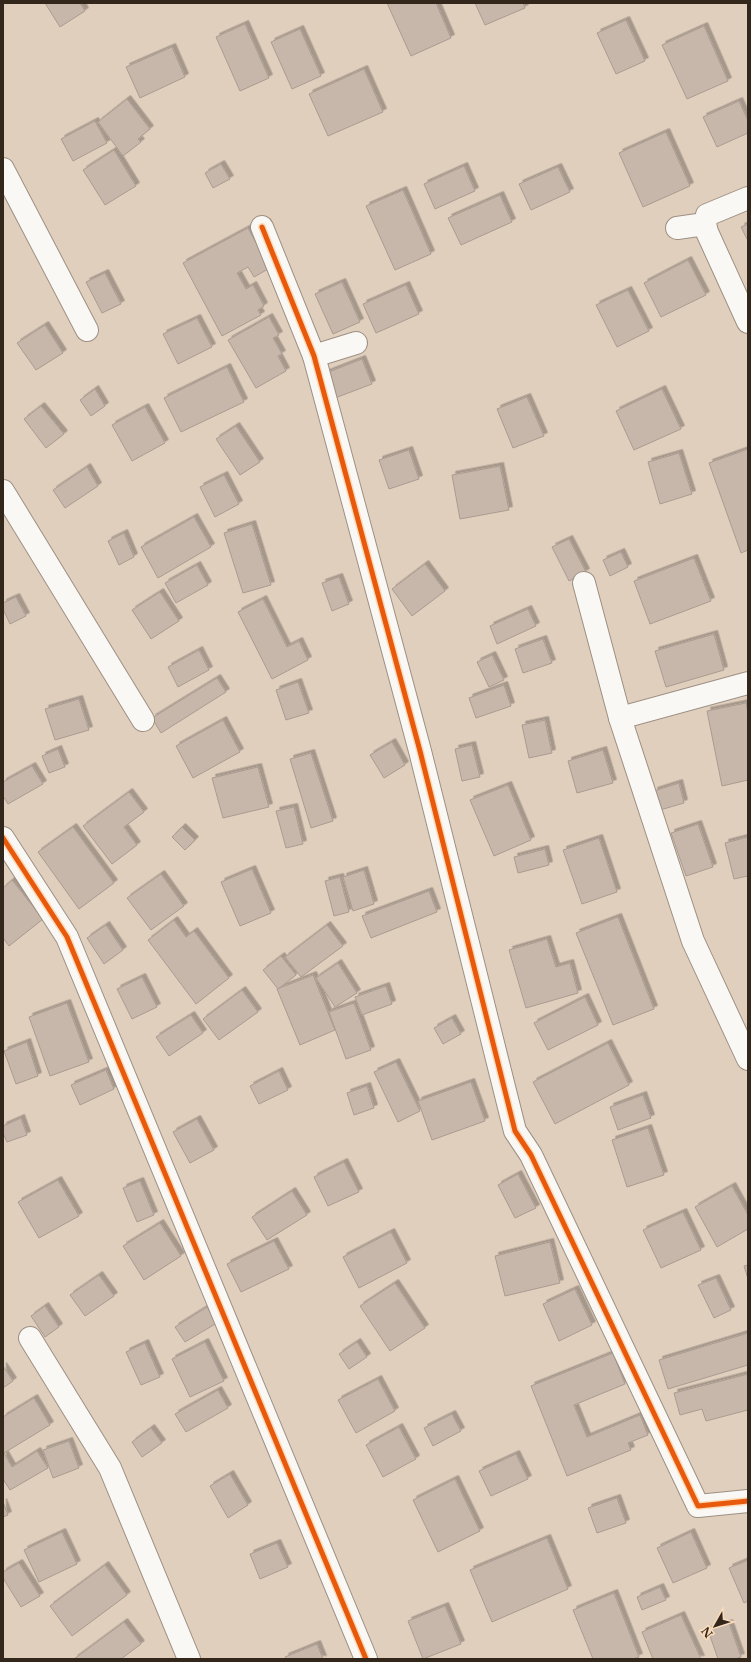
<svg xmlns="http://www.w3.org/2000/svg" width="751" height="1662" viewBox="0 0 751 1662" font-family="'Libre Baskerville',serif">
<style>
.building{fill:#c7b7ab;stroke:#aa9b90;filter:url(#shadow)}
.lines{fill:none;stroke-linecap:round;stroke-linejoin:round}
.minor-casing{stroke:#9d9083;stroke-width:24}
.minor{stroke:#faf8f5;stroke-width:22}
.cycleway-casing{stroke:#fcdcbc;stroke-width:8}
.cycleway{stroke:#e8590c;stroke-width:5}
</style>
<defs>
<filter id="shadow"><feDropShadow dx="3.5" dy="-3.5" stdDeviation="0" flood-color="#0004"/></filter>
</defs>
<rect width="100%" height="100%" fill="#e1cfbe"/>
<!-- building -->
<g class="building">
<polygon points="45,3 80,3 85,11 60,27"/>
<polygon points="387,3 436,3 451,38 411,56"/>
<polygon points="475,3 523,3 525,8 485,25"/>
<polygon points="626,20 645,61 616,74 597,33"/>
<polygon points="245,24 269,78 240,91 216,37"/>
<polygon points="704,26 728,81 687,99 662,45"/>
<polygon points="300,29 321,76 292,89 271,42"/>
<polygon points="172,47 185,77 140,98 126,67"/>
<polygon points="364,69 383,112 328,136 309,94"/>
<polygon points="127,99 150,129 138,139 141,142 123,156 98,122"/>
<polygon points="739,101 748,121 748,133 717,147 703,117"/>
<polygon points="95,121 107,143 73,161 61,139"/>
<polygon points="666,132 690,186 643,207 619,153"/>
<polygon points="114,150 136,186 105,205 83,170"/>
<polygon points="221,164 230,179 213,188 205,173"/>
<polygon points="464,166 475,191 435,209 424,184"/>
<polygon points="558,167 570,192 531,210 519,184"/>
<polygon points="403,190 431,254 395,270 366,206"/>
<polygon points="500,195 512,222 461,245 448,218"/>
<polygon points="748,224 748,241 741,227"/>
<polygon points="248,228 270,268 254,277 248,267 237,273 246,289 253,285 264,306 258,310 261,315 222,336 183,263"/>
<polygon points="688,260 706,295 661,317 644,283"/>
<polygon points="105,273 121,304 102,313 86,282"/>
<polygon points="342,282 360,322 333,334 315,294"/>
<polygon points="406,285 419,314 376,333 363,304"/>
<polygon points="628,290 649,331 617,347 596,305"/>
<polygon points="269,317 279,335 273,338 282,354 278,356 286,371 256,388 228,340"/>
<polygon points="197,318 212,347 178,364 163,334"/>
<polygon points="45,325 63,353 36,370 17,343"/>
<polygon points="362,359 372,384 335,398 326,373"/>
<polygon points="227,367 244,402 181,432 164,398"/>
<polygon points="95,389 105,406 91,416 80,400"/>
<polygon points="662,389 681,429 634,450 616,411"/>
<polygon points="527,397 544,436 513,448 497,409"/>
<polygon points="41,406 64,434 46,448 24,419"/>
<polygon points="145,407 165,443 132,461 112,425"/>
<polygon points="236,426 260,462 240,475 216,439"/>
<polygon points="748,449 748,550 741,553 709,463"/>
<polygon points="409,450 419,479 389,489 379,460"/>
<polygon points="679,453 692,494 660,504 648,462"/>
<polygon points="500,466 509,510 460,519 452,475"/>
<polygon points="87,467 98,486 65,508 53,490"/>
<polygon points="224,475 239,504 215,517 200,487"/>
<polygon points="194,517 211,547 158,578 141,547"/>
<polygon points="252,524 271,585 243,593 224,533"/>
<polygon points="124,533 134,557 119,565 108,541"/>
<polygon points="569,539 586,572 569,581 552,547"/>
<polygon points="621,552 628,567 610,576 603,560"/>
<polygon points="694,558 711,601 650,624 634,581"/>
<polygon points="425,564 445,591 412,616 392,589"/>
<polygon points="197,565 208,585 176,603 165,583"/>
<polygon points="339,577 349,604 332,611 322,583"/>
<polygon points="160,592 179,621 151,639 132,610"/>
<polygon points="16,597 26,616 10,624 3,609 3,603"/>
<polygon points="263,599 287,647 299,641 308,660 272,679 238,612"/>
<polygon points="528,609 536,626 497,644 490,626"/>
<polygon points="714,634 724,670 666,687 655,651"/>
<polygon points="543,639 552,663 523,673 515,649"/>
<polygon points="199,650 209,670 178,687 168,667"/>
<polygon points="492,655 504,680 489,687 477,662"/>
<polygon points="217,678 226,692 161,733 152,718"/>
<polygon points="298,682 309,713 286,720 276,690"/>
<polygon points="504,685 511,706 476,718 469,698"/>
<polygon points="79,699 89,730 55,740 45,709"/>
<polygon points="746,703 748,713 748,780 722,786 707,711"/>
<polygon points="223,720 240,752 193,778 176,746"/>
<polygon points="545,720 552,753 529,758 522,725"/>
<polygon points="392,742 405,765 384,778 370,755"/>
<polygon points="472,745 480,777 462,781 455,749"/>
<polygon points="58,749 65,767 49,773 42,756"/>
<polygon points="603,750 613,783 577,793 568,761"/>
<polygon points="311,753 333,821 311,828 290,759"/>
<polygon points="32,766 43,784 8,804 3,796 3,782"/>
<polygon points="258,767 269,807 223,818 212,778"/>
<polygon points="679,783 684,803 660,810 654,791"/>
<polygon points="508,785 531,840 494,856 470,800"/>
<polygon points="129,792 144,812 124,827 137,845 112,864 83,826"/>
<polygon points="294,807 303,844 286,848 276,811"/>
<polygon points="698,824 713,867 686,876 671,833"/>
<polygon points="73,827 114,883 79,909 38,852"/>
<polygon points="182,827 195,840 185,850 172,837"/>
<polygon points="748,837 748,876 734,879 725,843"/>
<polygon points="599,838 617,892 582,904 563,850"/>
<polygon points="545,849 549,865 518,873 514,857"/>
<polygon points="252,869 271,913 240,926 221,882"/>
<polygon points="364,870 374,904 353,911 343,877"/>
<polygon points="161,874 184,906 151,930 127,898"/>
<polygon points="340,877 349,912 334,916 325,881"/>
<polygon points="12,880 43,919 9,946 3,938 3,888"/>
<polygon points="429,891 437,912 371,938 362,916"/>
<polygon points="618,917 654,1009 613,1025 576,933"/>
<polygon points="174,920 186,937 194,931 229,978 196,1004 148,940"/>
<polygon points="106,925 123,950 104,964 87,938"/>
<polygon points="327,925 343,946 301,977 285,957"/>
<polygon points="547,939 556,967 570,963 578,993 526,1008 509,950"/>
<polygon points="281,956 296,975 278,989 263,970"/>
<polygon points="338,963 357,993 335,1007 316,978"/>
<polygon points="313,975 335,1030 300,1045 277,989"/>
<polygon points="142,977 157,1007 132,1019 117,989"/>
<polygon points="386,986 392,1004 362,1015 355,997"/>
<polygon points="242,990 258,1012 219,1040 203,1019"/>
<polygon points="585,997 598,1025 548,1050 534,1023"/>
<polygon points="67,1003 89,1062 50,1076 29,1017"/>
<polygon points="354,1003 371,1050 346,1059 329,1012"/>
<polygon points="191,1015 203,1033 169,1056 156,1037"/>
<polygon points="452,1018 461,1034 443,1044 434,1028"/>
<polygon points="27,1042 38,1076 16,1084 4,1051"/>
<polygon points="608,1043 629,1085 555,1124 533,1082"/>
<polygon points="396,1062 420,1111 398,1122 374,1072"/>
<polygon points="106,1070 114,1089 80,1105 71,1085"/>
<polygon points="279,1071 288,1090 259,1104 250,1086"/>
<polygon points="471,1082 485,1121 432,1140 418,1101"/>
<polygon points="367,1086 374,1108 354,1115 347,1093"/>
<polygon points="643,1095 651,1118 618,1130 610,1107"/>
<polygon points="21,1118 27,1135 7,1142 3,1133 3,1126"/>
<polygon points="197,1119 214,1150 190,1163 173,1132"/>
<polygon points="648,1128 664,1175 627,1187 612,1140"/>
<polygon points="344,1162 359,1192 328,1206 314,1177"/>
<polygon points="518,1174 536,1208 515,1218 498,1185"/>
<polygon points="58,1180 79,1216 39,1238 18,1202"/>
<polygon points="140,1181 154,1215 137,1222 123,1188"/>
<polygon points="732,1186 748,1215 748,1229 717,1247 695,1207"/>
<polygon points="292,1191 307,1215 267,1240 252,1217"/>
<polygon points="683,1212 701,1250 661,1268 643,1230"/>
<polygon points="160,1223 181,1256 144,1280 123,1246"/>
<polygon points="391,1232 407,1263 359,1288 343,1257"/>
<polygon points="274,1241 289,1269 241,1292 227,1264"/>
<polygon points="550,1242 560,1283 505,1296 495,1256"/>
<polygon points="748,1265 748,1279 744,1266"/>
<polygon points="99,1275 114,1296 85,1316 70,1295"/>
<polygon points="716,1278 731,1310 714,1318 698,1285"/>
<polygon points="395,1283 425,1328 390,1351 360,1306"/>
<polygon points="575,1289 592,1325 559,1341 543,1304"/>
<polygon points="45,1306 59,1327 45,1337 31,1316"/>
<polygon points="207,1307 217,1323 185,1342 175,1327"/>
<polygon points="748,1333 748,1365 668,1389 659,1360"/>
<polygon points="205,1342 224,1381 190,1397 172,1359"/>
<polygon points="357,1342 367,1357 349,1369 339,1354"/>
<polygon points="145,1343 160,1377 141,1385 126,1352"/>
<polygon points="613,1353 625,1384 574,1405 587,1437 640,1415 648,1435 628,1443 631,1450 567,1476 531,1386"/>
<polygon points="3,1366 13,1381 3,1388"/>
<polygon points="748,1374 748,1410 706,1421 702,1409 680,1415 674,1393"/>
<polygon points="378,1379 395,1411 356,1433 338,1400"/>
<polygon points="218,1390 228,1408 186,1432 175,1414"/>
<polygon points="34,1398 50,1425 4,1453 12,1467 37,1451 48,1468 10,1490 3,1479 3,1417"/>
<polygon points="452,1414 461,1431 433,1446 424,1428"/>
<polygon points="399,1427 416,1459 383,1477 366,1445"/>
<polygon points="151,1428 162,1443 142,1457 132,1442"/>
<polygon points="69,1441 79,1468 53,1478 43,1450"/>
<polygon points="516,1454 528,1479 491,1496 479,1471"/>
<polygon points="230,1474 248,1505 228,1518 210,1486"/>
<polygon points="455,1479 480,1531 438,1552 413,1500"/>
<polygon points="617,1498 626,1523 597,1533 588,1508"/>
<polygon points="3,1502 8,1515 3,1517"/>
<polygon points="62,1532 77,1564 39,1582 24,1550"/>
<polygon points="691,1532 707,1568 673,1583 657,1548"/>
<polygon points="547,1538 568,1589 492,1622 470,1570"/>
<polygon points="277,1543 288,1567 260,1579 250,1554"/>
<polygon points="748,1560 748,1601 744,1603 729,1568"/>
<polygon points="19,1563 40,1596 21,1607 3,1578 3,1572"/>
<polygon points="105,1565 127,1595 72,1636 50,1606"/>
<polygon points="660,1587 666,1600 642,1610 637,1597"/>
<polygon points="614,1593 639,1657 633,1659 593,1659 573,1610"/>
<polygon points="445,1606 461,1644 423,1659 408,1621"/>
<polygon points="681,1615 701,1659 653,1659 642,1632"/>
<polygon points="124,1622 141,1644 121,1659 74,1659"/>
<polygon points="729,1623 741,1657 735,1659 718,1659 708,1630"/>
<polygon points="317,1644 323,1659 286,1659 285,1657"/>
</g>
<g class="lines">
<defs>
<g id="minor">
<polyline points="3,169 87,330"/>
<polyline points="748,198 707,215 705,224 707,232 748,322"/>
<polyline points="262,227 314,356 420,751 515,1131 531,1155 698,1506 748,1501"/>
<polyline points="677,228 705,224"/>
<polyline points="314,356 356,343"/>
<polyline points="3,491 143,720"/>
<polyline points="584,583 620,718"/>
<polyline points="748,683 620,718 693,941 748,1059"/>
<polyline points="3,838 67,937 366,1659"/>
<polyline points="30,1338 110,1468 189,1659"/>
</g>
</defs>
<!-- minor casing -->
<use href="#minor" class="minor-casing"/>
<!-- minor -->
<use href="#minor" class="minor"/>
<defs>
<g id="cycleway">
<polyline points="262,227 314,356 420,751 515,1131 531,1155 698,1506 748,1501"/>
<polyline points="3,838 67,937 366,1659"/>
</g>
</defs>
<!-- cycleway casing -->
<use href="#cycleway" class="cycleway-casing"/>
<!-- cycleway -->
<use href="#cycleway" class="cycleway"/>
</g>
<!-- border -->
<rect width="751" height="1662" fill="none" stroke="#33271b" stroke-width="8"/>
<!-- north arrow -->
<g transform="translate(715 1626) rotate(231)" stroke="#fcdcbc" stroke-width="3" paint-order="stroke">
<path d="M0-3L7 15L0 10L-7 15Z" fill="#33271b"/>
<text y="-6" font-size="11" font-weight="bold" text-anchor="middle" fill="#33271b">N</text>
</g>
</svg>
